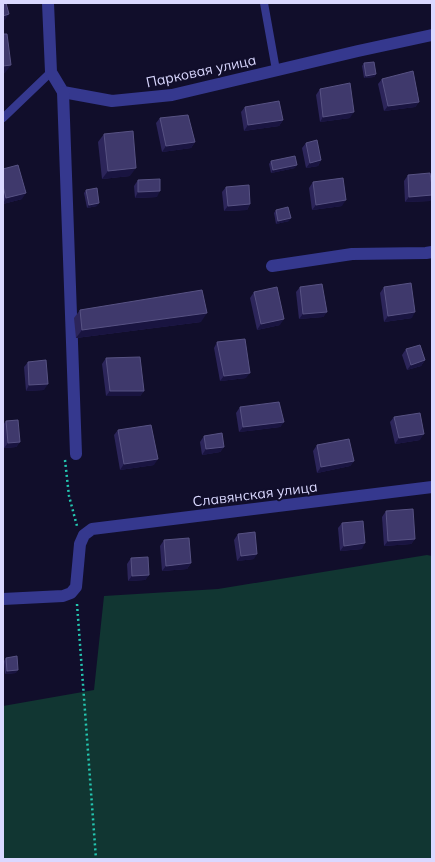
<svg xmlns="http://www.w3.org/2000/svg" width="435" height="862" viewBox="0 0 435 862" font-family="Mulish,sans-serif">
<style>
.green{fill:#113632}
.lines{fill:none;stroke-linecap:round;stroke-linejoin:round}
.path{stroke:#24c7b1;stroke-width:2.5;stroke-dasharray:2 3;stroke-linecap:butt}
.lane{stroke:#35388e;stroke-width:8}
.street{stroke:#35388e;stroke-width:12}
.wall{fill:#2c255a}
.shaded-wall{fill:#191440}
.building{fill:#3f396c;stroke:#575283}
.labels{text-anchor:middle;stroke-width:4;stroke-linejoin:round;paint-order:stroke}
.street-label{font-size:14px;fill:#dad8ff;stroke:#110e2b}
</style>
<rect width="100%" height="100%" fill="#110e2b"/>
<!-- green -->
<polygon class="green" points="427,555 432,556 432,859 3,859 3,706 94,690 104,596 218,589"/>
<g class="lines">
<!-- path -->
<g class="path">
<polyline points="65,460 69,496 77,526"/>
<polyline points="77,604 96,859"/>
</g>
<!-- lane -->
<g class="lane">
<polyline points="264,3 276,70"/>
<polyline points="3,118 51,72"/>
</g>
<!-- street -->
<g class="street">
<polyline points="48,3 51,72 63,92 112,101 172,95 358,51 432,35"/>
<polyline points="63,92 76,454"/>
<polyline points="272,266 352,254 426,253 432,252"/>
<polyline points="3,599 63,596 71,593 76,587 80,544 84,535 92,529 432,487"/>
</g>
</g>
<!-- wall -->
<g class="wall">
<polygon points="364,63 376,74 374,77 364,78 362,66"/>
<polygon points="382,79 419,102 415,107 384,111 378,84"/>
<polygon points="320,89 350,118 320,122 316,95"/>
<polygon points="245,107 283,120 279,126 244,131 241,112"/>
<polygon points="160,118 195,142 191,148 162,152 156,123"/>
<polygon points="104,134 130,176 102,179 98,142"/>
<polygon points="306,143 321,160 318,166 306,168 302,148"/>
<polygon points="271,161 295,168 271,173 269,164"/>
<polygon points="3,169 22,199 3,204"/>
<polygon points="408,175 432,186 432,197 430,201 405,202 404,181"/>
<polygon points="138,180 157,197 135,198 134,186"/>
<polygon points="313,182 342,206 312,210 309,188"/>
<polygon points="226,187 250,204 247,210 224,211 222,192"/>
<polygon points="86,190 97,206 87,208 84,193"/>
<polygon points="276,210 289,221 276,224 274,213"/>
<polygon points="300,287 327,312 323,317 299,319 296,292"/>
<polygon points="384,287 412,318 384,322 380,293"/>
<polygon points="254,292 280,325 257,330 250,298"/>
<polygon points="80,310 201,322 76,338 74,318"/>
<polygon points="217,342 246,378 220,381 214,348"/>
<polygon points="406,349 425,360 421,366 407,370 402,355"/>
<polygon points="106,358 144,391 140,396 106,396 102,364"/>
<polygon points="28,362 44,390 26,391 24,367"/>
<polygon points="240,407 284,422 280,427 239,432 236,413"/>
<polygon points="394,417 420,440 395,444 390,422"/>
<polygon points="6,421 20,442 16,447 4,448 3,425"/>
<polygon points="118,430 154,465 120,470 114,435"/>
<polygon points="204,436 224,447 220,452 202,455 200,442"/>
<polygon points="317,445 354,461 350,466 317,473 313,451"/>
<polygon points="386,511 415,539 411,544 384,546 382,517"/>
<polygon points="342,523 362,549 340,551 338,528"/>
<polygon points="238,534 254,559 237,561 234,540"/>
<polygon points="164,540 191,563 187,569 162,571 160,546"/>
<polygon points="131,558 149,575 145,580 128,581 127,564"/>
<polygon points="6,658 16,673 5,674 4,661"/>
</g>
<!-- shaded-wall -->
<g class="shaded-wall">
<polygon points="9,14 5,20 3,21 3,16"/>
<polygon points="11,65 5,73 3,74 3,66"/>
<polygon points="376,74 374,77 364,78 366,76"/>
<polygon points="419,102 415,107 384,111 388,106"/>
<polygon points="354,112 350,118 320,122 323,117"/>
<polygon points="283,120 279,126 244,131 248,125"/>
<polygon points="195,142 191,148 162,152 166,146"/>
<polygon points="321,160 318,166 306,168 310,163"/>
<polygon points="297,165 295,168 271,173 273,170"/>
<polygon points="136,168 130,176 102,179 108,171"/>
<polygon points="160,191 157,197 135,198 138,192"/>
<polygon points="26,193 22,199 3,204 6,198"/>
<polygon points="432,195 432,197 430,201 405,202 409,197"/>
<polygon points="346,200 342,206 312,210 316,205"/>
<polygon points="99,203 97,206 87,208 89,205"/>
<polygon points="250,204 247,210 224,211 228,206"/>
<polygon points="291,218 289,221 276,224 278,221"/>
<polygon points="327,312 323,317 299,319 303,314"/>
<polygon points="415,312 412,318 384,322 388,316"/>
<polygon points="207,313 201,322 76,338 82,330"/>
<polygon points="284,319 280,325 257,330 261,324"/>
<polygon points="425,360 421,366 407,370 411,365"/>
<polygon points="250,373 246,378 220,381 224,376"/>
<polygon points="48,384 44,390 26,391 29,385"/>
<polygon points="110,391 144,391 140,396 106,396"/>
<polygon points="284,422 280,427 239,432 243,427"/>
<polygon points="424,434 420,440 395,444 399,438"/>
<polygon points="20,442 16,447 4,448 8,443"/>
<polygon points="224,447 220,452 202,455 206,449"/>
<polygon points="158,459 154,465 120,470 124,464"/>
<polygon points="354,461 350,466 317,473 321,467"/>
<polygon points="415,539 411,544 384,546 388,541"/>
<polygon points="365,543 362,549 340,551 344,546"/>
<polygon points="257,554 254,559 237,561 241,556"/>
<polygon points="191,563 187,569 162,571 166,566"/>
<polygon points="149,575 145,580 128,581 132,576"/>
<polygon points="18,670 16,673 5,674 7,671"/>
</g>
<!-- building -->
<g class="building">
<polygon points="3,3 6,3 9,14 3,16"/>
<polygon points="3,34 7,34 11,65 3,66"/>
<polygon points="374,62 376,74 366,76 364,63"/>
<polygon points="413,71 419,102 388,106 382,79"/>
<polygon points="350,83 354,112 323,117 320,89"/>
<polygon points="279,101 283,120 248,125 245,107"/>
<polygon points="188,115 195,142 166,146 160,118"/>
<polygon points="133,131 136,168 108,171 104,134"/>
<polygon points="317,140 321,160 310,163 306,143"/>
<polygon points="295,156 297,165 273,170 271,161"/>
<polygon points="18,165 26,193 6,198 3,186 3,169"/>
<polygon points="430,173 432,186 432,195 409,197 408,175"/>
<polygon points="343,178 346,200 316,205 313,182"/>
<polygon points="160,179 160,191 138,192 138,180"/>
<polygon points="249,185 250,204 228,206 226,187"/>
<polygon points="97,188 99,203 89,205 86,190"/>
<polygon points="288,207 291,218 278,221 276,210"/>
<polygon points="411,283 415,312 388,316 384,287"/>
<polygon points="322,284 327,312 303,314 300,287"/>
<polygon points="277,287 284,319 261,324 254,292"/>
<polygon points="202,290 207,313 82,330 80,310"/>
<polygon points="245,339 250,373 224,376 217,342"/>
<polygon points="420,345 425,360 411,365 406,349"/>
<polygon points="140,357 144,391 110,391 106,358"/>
<polygon points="46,360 48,384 29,385 28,362"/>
<polygon points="279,402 284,422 243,427 240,407"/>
<polygon points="420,413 424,434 399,438 394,417"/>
<polygon points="18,420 20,442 8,443 6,421"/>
<polygon points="151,425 158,459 124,464 118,430"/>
<polygon points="222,433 224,447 206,449 204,436"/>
<polygon points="349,439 354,461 321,467 317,445"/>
<polygon points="413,509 415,539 388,541 386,511"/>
<polygon points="363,521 365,543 344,546 342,523"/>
<polygon points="255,532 257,554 241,556 238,534"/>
<polygon points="189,538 191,563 166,566 164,540"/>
<polygon points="148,557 149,575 132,576 131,558"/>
<polygon points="17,656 18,670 7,671 6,658"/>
</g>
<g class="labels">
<!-- street labels -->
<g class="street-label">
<text transform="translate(201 71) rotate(-12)" y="5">Парковая улица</text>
<text transform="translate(255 494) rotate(-7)" y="5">Славянская улица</text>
</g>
</g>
<!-- border -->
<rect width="435" height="862" fill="none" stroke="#dad8ff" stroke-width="8"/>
</svg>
